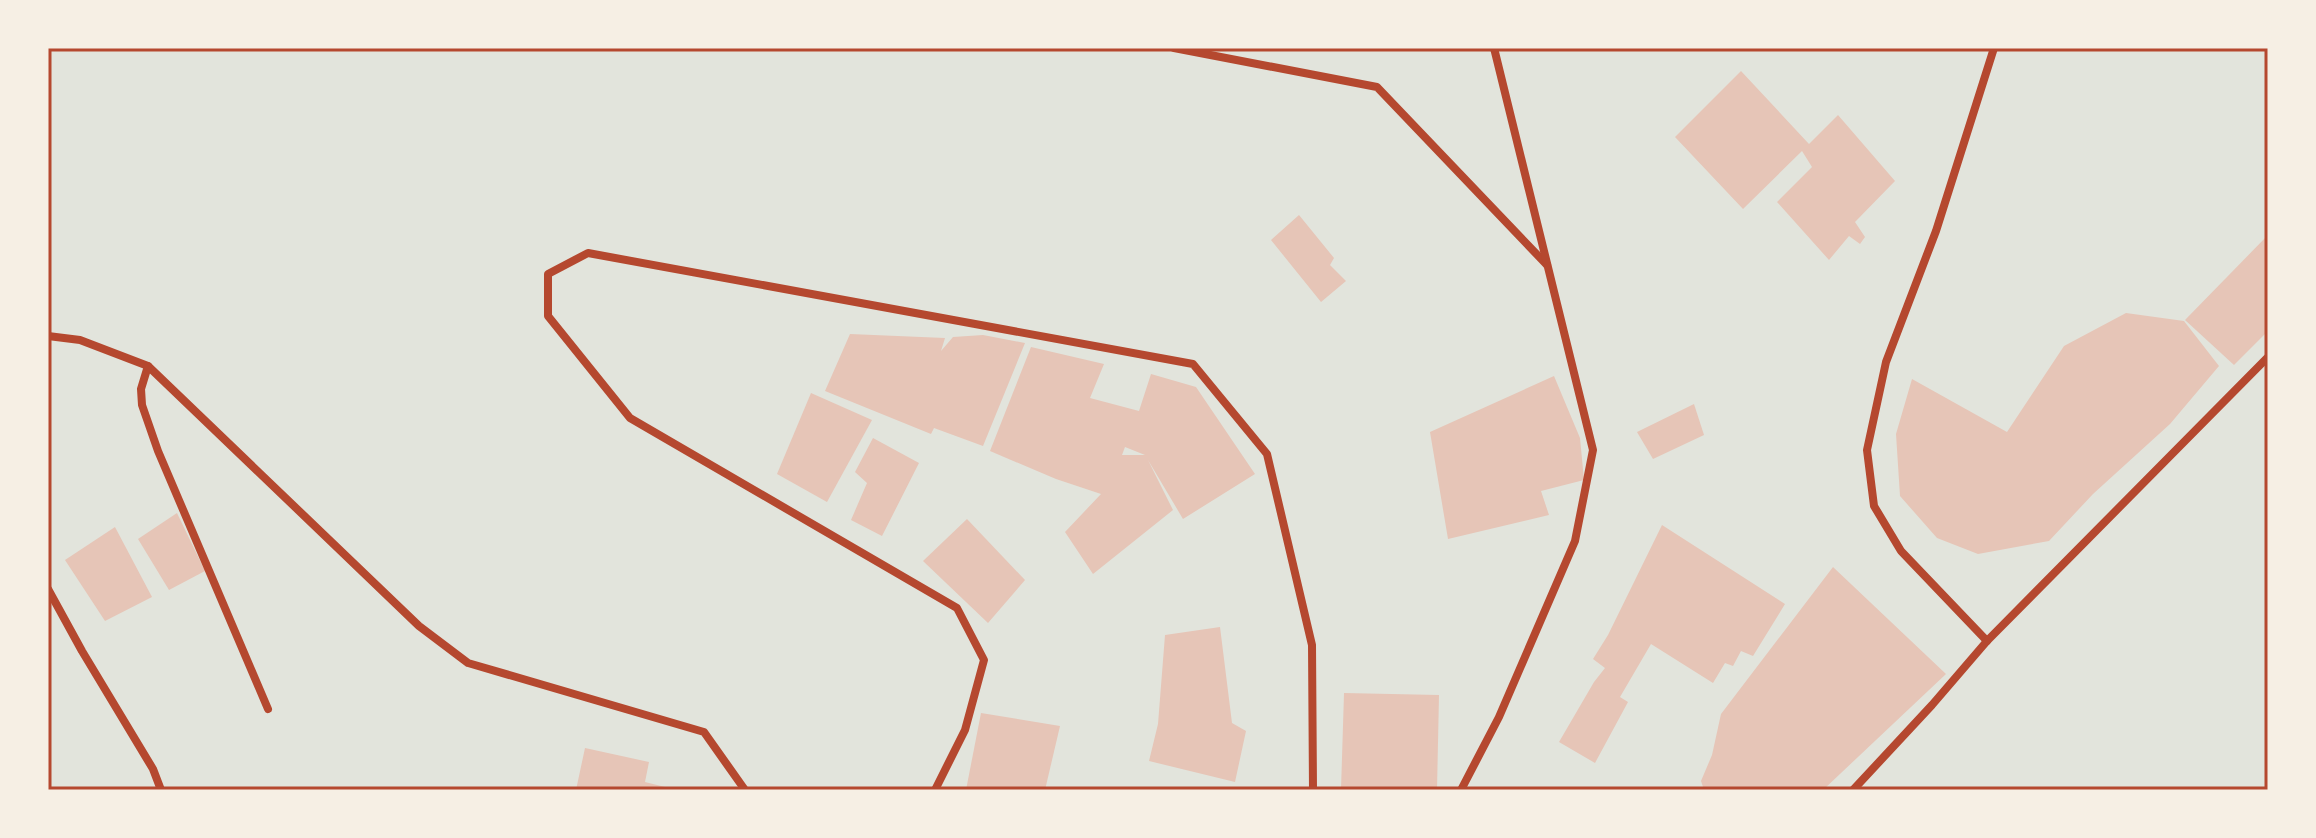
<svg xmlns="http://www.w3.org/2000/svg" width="2316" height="838" viewBox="0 0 2316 838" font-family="'Alegreya Sans',sans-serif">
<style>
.green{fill:#e2e4dc}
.building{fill:#e6c5b7;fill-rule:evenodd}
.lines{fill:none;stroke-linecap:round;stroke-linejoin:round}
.minor{stroke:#b5482f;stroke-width:8}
.neatline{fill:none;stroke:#b5482f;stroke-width:3}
</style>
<rect width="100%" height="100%" fill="#f6efe4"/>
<!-- green -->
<rect class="green" x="48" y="48" width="2220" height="742"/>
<!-- building -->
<g class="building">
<polygon points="1741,71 1809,144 1838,115 1895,181 1855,222 1865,237 1860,244 1849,236 1829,260 1777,202 1812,167 1802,151 1743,209 1675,137"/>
<polygon points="1299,215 1334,258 1330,265 1346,281 1321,302 1271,240"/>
<polygon points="2268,235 2268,331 2234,365 2185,320"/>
<polygon points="2126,313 2184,321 2219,366 2170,424 2093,494 2049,541 1978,554 1937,538 1900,496 1896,434 1912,379 2007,432 2064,346"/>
<polygon points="850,334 945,338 941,351 953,337 983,335 1025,343 983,446 934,428 931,434 825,391"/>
<path d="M 1031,347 L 1104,364 L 1090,398 L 1139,411 L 1151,374 L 1196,387 L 1255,474 L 1183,519 L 1148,460 L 1173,510 L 1093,574 L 1065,532 L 1101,494 L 1056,479 L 990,451 ZM 1125,447 L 1145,455 L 1122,455 Z"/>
<polygon points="1554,376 1580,438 1584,480 1541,491 1549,515 1448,539 1430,432"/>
<polygon points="811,393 872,420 827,502 777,474"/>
<polygon points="1694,404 1704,435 1653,459 1637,432"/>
<polygon points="873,438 919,463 882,536 851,520 867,483 855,472"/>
<polygon points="177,513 205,571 169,590 138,539"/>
<polygon points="967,519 1025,580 988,623 923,561"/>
<polygon points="1662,525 1785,604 1753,656 1741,651 1733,666 1725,663 1713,683 1651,644 1620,697 1628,702 1595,763 1559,742 1594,682 1605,668 1593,659 1608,635"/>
<polygon points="115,527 152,597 105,621 65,560"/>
<polygon points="1833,567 1946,674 1823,790 1704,790 1701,781 1712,755 1721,714"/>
<polygon points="1220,627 1232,723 1246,731 1235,782 1149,761 1158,724 1165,635"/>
<polygon points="1344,693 1439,695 1437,790 1341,790"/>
<polygon points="981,713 1060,726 1045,790 966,790"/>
<polygon points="585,748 649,762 645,782 677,790 576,790"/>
</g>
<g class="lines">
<!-- minor -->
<g class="minor">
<polyline points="1174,48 1377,87 1547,265"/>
<polyline points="48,336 80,340 148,366 419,626 468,663 704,732 745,790"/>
<polyline points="148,366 141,389 142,405 158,451 268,709"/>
<polyline points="48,589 82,651 153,769 161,790"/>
<polyline points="1987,641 1901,551 1874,506 1867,450 1886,362 1936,231 1994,48"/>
<polyline points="935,790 965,730 984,660 957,608 630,418 548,316 548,274 588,253 1193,364 1267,454 1312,645 1313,790"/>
<polyline points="1461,790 1499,717 1575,541 1593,450 1494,48"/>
<polyline points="1853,790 1932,705 1987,641 2268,357"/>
</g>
</g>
<!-- border -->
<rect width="2316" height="838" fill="none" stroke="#f6efe4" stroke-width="100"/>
<rect x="50" y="50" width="2216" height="738" class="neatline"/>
</svg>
